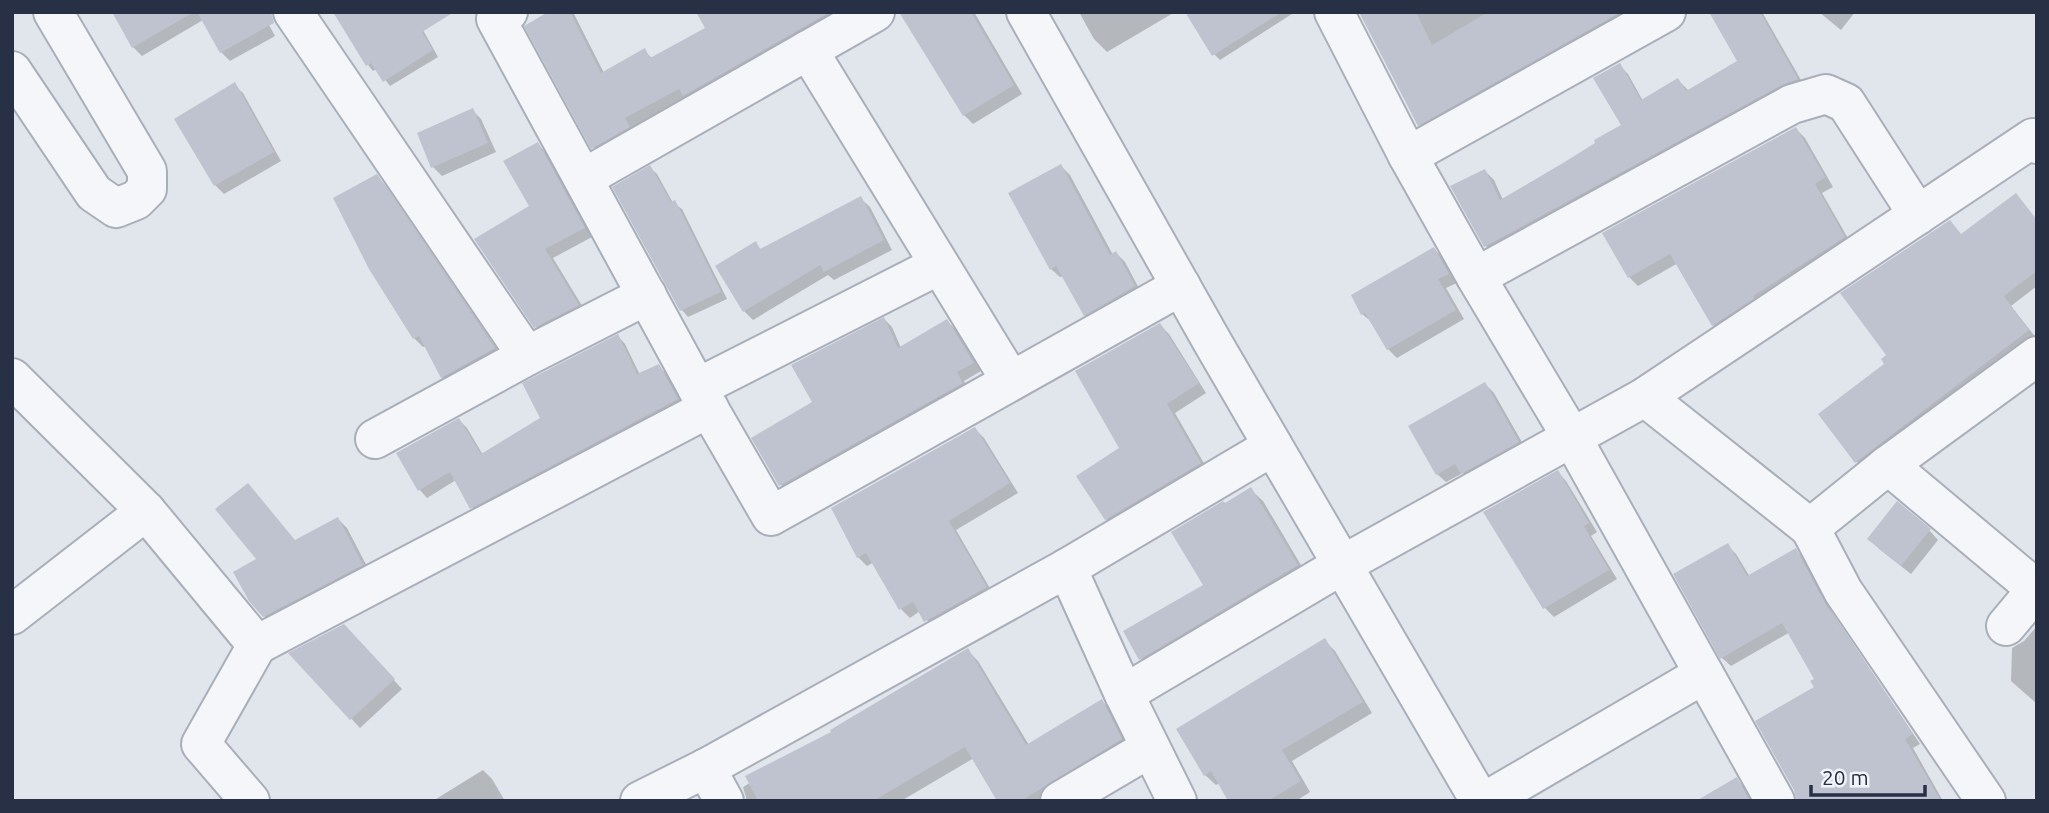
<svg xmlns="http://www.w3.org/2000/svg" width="2049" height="813" viewBox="0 0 2049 813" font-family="Ubuntu,sans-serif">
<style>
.shadow{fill:#0003}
.building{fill:#bec3cf}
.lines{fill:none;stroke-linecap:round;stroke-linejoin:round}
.street-casing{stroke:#a9afba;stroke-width:42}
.street{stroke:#f5f6f9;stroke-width:38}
</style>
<rect width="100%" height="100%" fill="#e1e5ec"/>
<!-- shadow -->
<g class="shadow">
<polygon points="114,12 262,12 275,36 230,61 221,52 203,20 142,56 133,47"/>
<polygon points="413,12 438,57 390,86 377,69 373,71 368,65"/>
<polygon points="552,12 574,14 604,73 644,51 652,58 707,29 717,12 854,12 632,128 637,136 602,156 593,147"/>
<polygon points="933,12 974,12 1022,94 973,124 964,115"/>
<polygon points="1079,12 1175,12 1107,52 1094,39"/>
<polygon points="1187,12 1295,12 1220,60 1211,51"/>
<polygon points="1382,12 1644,12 1428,133 1419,125"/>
<polygon points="1711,12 1762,12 1805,87 1494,255 1486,246 1452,187 1485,171 1494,180 1503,200 1564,165 1623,126 1619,65 1628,74 1643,101 1678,80 1689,91 1740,62"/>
<polygon points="1819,12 1855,12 1841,30"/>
<polygon points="234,85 243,93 281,161 224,194 215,185"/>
<polygon points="472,110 481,119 496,152 442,176 433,167"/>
<polygon points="1796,129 1805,138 1833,187 1822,193 1853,247 1722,334 1713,325 1678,263 1638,286 1629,277"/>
<polygon points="538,144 546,153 592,237 553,258 587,314 545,336 536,327 531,206"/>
<polygon points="1061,166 1070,175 1113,255 1116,253 1125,262 1143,296 1094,323 1085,315 1064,276 1060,277 1051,269"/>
<polygon points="650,168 657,174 673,203 682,209 727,299 688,317 682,310"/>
<polygon points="376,176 385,185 503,358 451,386 442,377 426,346 423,347 414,338"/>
<polygon points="861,199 870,207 892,250 834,280 828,275 753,320 744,311 718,267 755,244 762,250"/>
<polygon points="2037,220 2037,286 2011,306 2037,339 1865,470 1856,461 1889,355 1950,222 1962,236"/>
<polygon points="1434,249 1443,258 1457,283 1446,288 1464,319 1397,358 1388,349 1372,322 1362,314"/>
<polygon points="884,319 892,327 901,348 947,321 955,329 981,371 964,381 970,392 789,493 781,485 754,439 814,402"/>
<polygon points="1160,325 1169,334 1206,393 1175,413 1209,472 1115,528 1106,519 1121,449"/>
<polygon points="618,336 625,344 640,375 659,366 666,374 685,407 479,515 472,507 456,480 427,498 420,490 398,453 459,420 467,428 483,455 542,419"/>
<polygon points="1485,384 1494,393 1527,451 1471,482 1463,473 1446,482 1437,474"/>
<polygon points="975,429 984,438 1018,493 956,530 995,597 935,630 920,611 910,618 901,609 874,562 867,566 858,557"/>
<polygon points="1558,472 1566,481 1597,532 1591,536 1617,579 1554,617 1545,608"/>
<polygon points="1251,490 1263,501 1308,577 1152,670 1141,659 1206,586 1225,505"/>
<polygon points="338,519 347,528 371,574 273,625 264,616 296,541"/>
<polygon points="1930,531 1938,540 1911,574 1878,548"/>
<polygon points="1727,545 1736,554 1750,577 1796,550 1804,559 1833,614 1920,744 1913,748 1943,801 1798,801 1817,680 1790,632 1731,666 1722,658"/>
<polygon points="2037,626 2037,704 2011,681 2012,648 2024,641"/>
<polygon points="353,635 402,689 360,728 291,654"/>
<polygon points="1325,641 1335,651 1372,713 1292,761 1310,792 1296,801 1230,801 1220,783 1216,785 1205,775"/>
<polygon points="968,651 978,661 1029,745 1102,701 1113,712 1131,750 1048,801 999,801 974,758 901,801 747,801 743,787"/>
<polygon points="483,770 492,779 505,801 437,801 436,799"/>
<polygon points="1736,779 1745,788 1752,801 1700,801"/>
</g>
<!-- building -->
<g class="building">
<polygon points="112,12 194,12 132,48"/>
<polygon points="197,12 271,12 274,23 220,53"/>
<polygon points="333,12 454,12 422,32 433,50 383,82 371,63 366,66"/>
<polygon points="548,12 570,12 601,73 645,48 650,58 705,28 696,12 830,12 683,96 679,89 625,118 630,127 591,149 524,26"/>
<polygon points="899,12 971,12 1014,85 963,116"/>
<polygon points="1185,12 1282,12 1212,56"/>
<polygon points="1359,12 1416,12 1432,45 1488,12 1621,12 1418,126"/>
<polygon points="1709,12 1760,12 1798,79 1782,85 1484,247 1450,186 1485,169 1500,200 1563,163 1595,143 1594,140 1621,125 1593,78 1620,63 1641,100 1678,78 1686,91 1737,61"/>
<polygon points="235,82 274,152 214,186 174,119"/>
<polygon points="473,108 488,143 431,168 417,133"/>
<polygon points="1796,127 1825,177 1815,184 1845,237 1753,296 1755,298 1712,326 1670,254 1628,278 1602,233"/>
<polygon points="538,142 585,228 545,249 579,305 534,328 474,239 529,206 503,161"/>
<polygon points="1061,164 1110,255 1116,251 1135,286 1084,316 1056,266 1050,270 1008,193"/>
<polygon points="650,165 671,202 675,200 721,292 680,311 612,187"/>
<polygon points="377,174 495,348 441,378 419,336 413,339 369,269 333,198"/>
<polygon points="2016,193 2037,220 2037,271 2004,296 2029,330 1855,463 1818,414 1884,364 1881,359 1886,355 1840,293 1950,220 1961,234"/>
<polygon points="861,196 884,240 824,272 820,265 743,312 715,266 756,241 760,249"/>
<polygon points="1434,247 1449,274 1438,279 1456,310 1387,350 1365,313 1361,315 1351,295"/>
<polygon points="884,317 898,348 947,319 974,363 957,372 963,383 779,486 751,438 812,402 791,365"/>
<polygon points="1160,323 1199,383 1167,404 1201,463 1105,520 1076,476 1119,448 1075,371"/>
<polygon points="618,334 637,374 659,364 678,399 470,509 450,472 418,491 396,453 459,418 481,454 540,418 522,383"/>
<polygon points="1485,382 1519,442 1461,474 1455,464 1436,475 1408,426"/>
<polygon points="975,427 1010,483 949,521 987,587 924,622 913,602 899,610 866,553 857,558 831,508"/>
<polygon points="1558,470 1589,523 1584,526 1609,570 1543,609 1483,512"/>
<polygon points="248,483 295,540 338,517 363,565 263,617 249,601 233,572 256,559 215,509"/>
<polygon points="1251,487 1298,565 1139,660 1123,631 1203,585 1171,532 1223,501 1225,503"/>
<polygon points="1897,501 1931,529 1901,566 1867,539"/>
<polygon points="1728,543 1747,576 1796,548 1825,603 1913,734 1905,739 1941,801 1797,801 1794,790 1755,721 1814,687 1810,681 1814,679 1782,623 1720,659 1673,574"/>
<polygon points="344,624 395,679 350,720 288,653"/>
<polygon points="1325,638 1363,702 1282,750 1301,781 1268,801 1228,801 1211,771 1204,776 1176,729"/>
<polygon points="968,648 1026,745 1102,699 1122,739 1021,801 997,801 965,747 873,801 758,801 745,776 831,732 830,730"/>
<polygon points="1737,777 1750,801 1696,801"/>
</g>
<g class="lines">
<defs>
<g id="street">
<polyline points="293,12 527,356"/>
<polyline points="508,12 496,19 697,388 771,516 1181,286"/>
<polyline points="1026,12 1213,343 1480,801"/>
<polyline points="1334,12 1408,156 1476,277 1571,436 1775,801"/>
<polyline points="808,50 1011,381"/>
<polyline points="12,71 94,193 116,208 136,200 147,189 147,171 53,12"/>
<polyline points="1408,156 1666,12"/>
<polyline points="584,178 875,12"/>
<polyline points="1476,277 1792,104 1826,94 1846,103 1918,215"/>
<polyline points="12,378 146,511"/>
<polyline points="697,388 939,265"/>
<polyline points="1645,397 1810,528 1843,591 1986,801"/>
<polyline points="375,439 527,356 647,295"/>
<polyline points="1888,465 2036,589"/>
<polyline points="1810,528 1888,465 2037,356"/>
<polyline points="1067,568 1124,694 1177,801"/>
<polyline points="12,615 146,511 257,645 709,408"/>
<polyline points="2006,626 2037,589"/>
<polyline points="1124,694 1342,565 1645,397 2033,138 2037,144"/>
<polyline points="706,768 724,801"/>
<polyline points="250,801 201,744 257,645"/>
<polyline points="640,801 706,768 1067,568 1273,446"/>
<polyline points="1060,801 1150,748"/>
<polyline points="1486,801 1704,674"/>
</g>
</defs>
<!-- street casing -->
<use href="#street" class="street-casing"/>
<!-- street -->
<use href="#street" class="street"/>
</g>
<!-- border -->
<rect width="2049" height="813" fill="none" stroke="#273045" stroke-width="28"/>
<!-- scale -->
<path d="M1811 785v10h114v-10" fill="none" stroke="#273045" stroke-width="3.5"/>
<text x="1822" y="785" font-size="21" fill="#273045" stroke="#f1f4f8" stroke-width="5" paint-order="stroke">20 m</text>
</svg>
